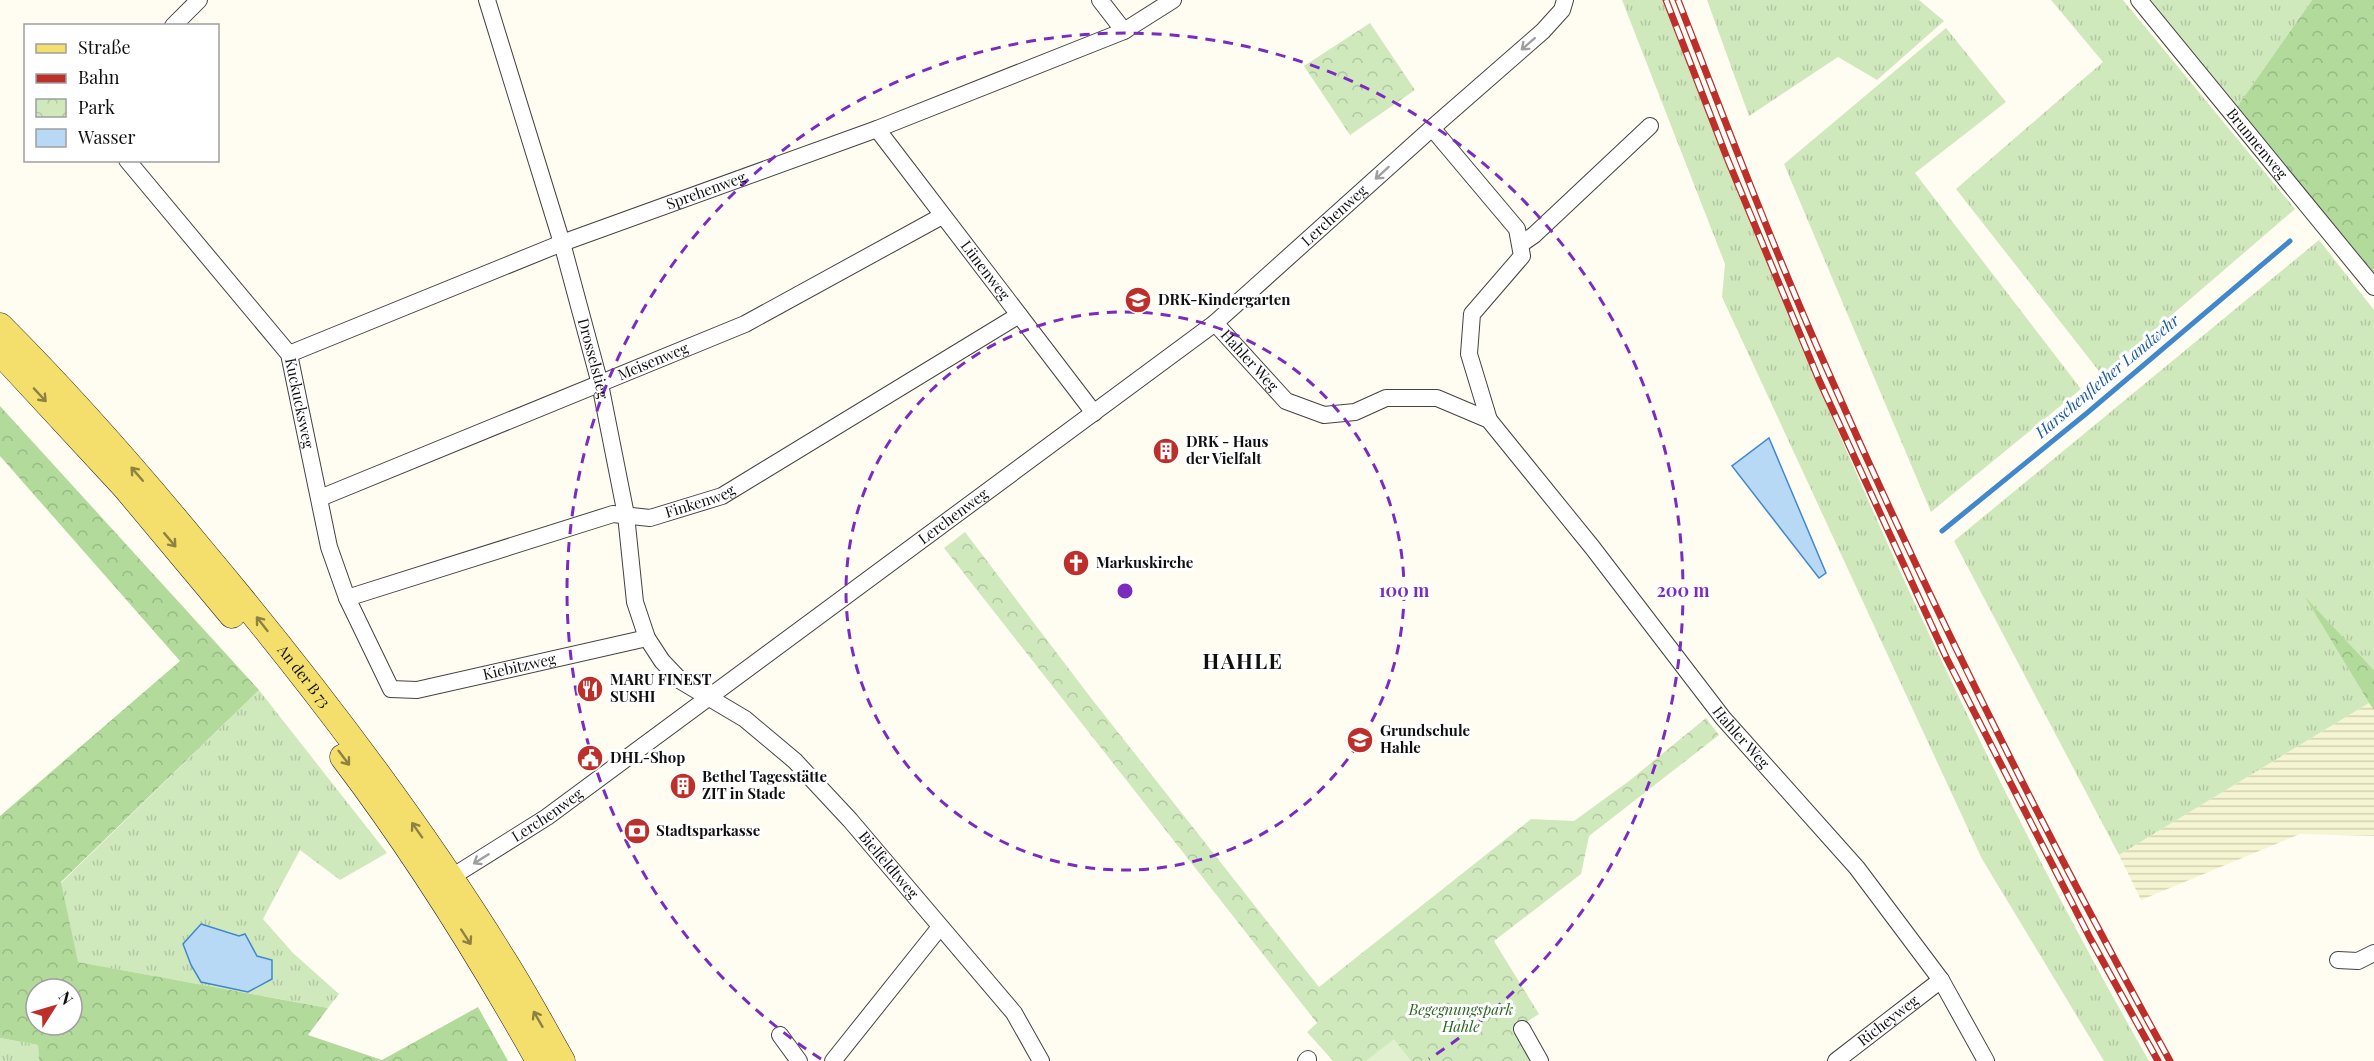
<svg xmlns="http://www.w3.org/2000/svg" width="2374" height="1061" viewBox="0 0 2374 1061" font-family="'Playfair Display',serif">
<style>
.farmland{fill:url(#farmland-rules)}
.grass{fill:url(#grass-tufts);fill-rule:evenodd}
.forest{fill:url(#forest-crowns);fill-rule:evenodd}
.park{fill:url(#park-crowns)}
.pitch{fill:#e1f0ce}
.water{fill:#b8d9f5;stroke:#4088cb;stroke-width:1.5}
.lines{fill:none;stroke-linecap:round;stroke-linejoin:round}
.stream{stroke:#4088cb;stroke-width:5}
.street-casing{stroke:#434343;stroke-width:18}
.primary-casing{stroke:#212121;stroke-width:27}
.street{stroke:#fff;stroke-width:16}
.primary{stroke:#f5df6c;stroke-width:26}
.rail-casing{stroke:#bd2f2a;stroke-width:7}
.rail{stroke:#fff;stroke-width:4.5;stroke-dasharray:14;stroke-linecap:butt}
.oneway{stroke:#9f9f9f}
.oneway2{stroke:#8e8243}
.ring{fill:none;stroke:#7b2cbf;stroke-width:3;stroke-dasharray:10 8}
.labels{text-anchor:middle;stroke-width:6;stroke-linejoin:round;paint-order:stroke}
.street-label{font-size:15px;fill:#101010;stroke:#fff}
.poi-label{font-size:15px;font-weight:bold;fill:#101010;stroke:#fff;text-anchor:start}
.park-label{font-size:15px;font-style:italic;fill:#296720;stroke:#fff}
.water-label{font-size:16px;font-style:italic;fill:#1a5aa0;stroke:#fff}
.district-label{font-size:21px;font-weight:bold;letter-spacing:1.5px;fill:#101010;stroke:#fff}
.centre{fill:#7b2cbf;stroke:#fff;stroke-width:3}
.ring-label{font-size:18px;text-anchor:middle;font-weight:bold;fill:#7b2cbf;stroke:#fff;stroke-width:6;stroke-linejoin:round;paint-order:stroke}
</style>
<defs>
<pattern id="farmland-rules" width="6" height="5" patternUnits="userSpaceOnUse" patternTransform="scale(1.5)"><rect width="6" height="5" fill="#f5f5d2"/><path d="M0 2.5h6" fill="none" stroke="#d1d1b3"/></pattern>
<pattern id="grass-tufts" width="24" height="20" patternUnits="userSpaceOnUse" patternTransform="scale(1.5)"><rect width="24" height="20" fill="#d0e9bc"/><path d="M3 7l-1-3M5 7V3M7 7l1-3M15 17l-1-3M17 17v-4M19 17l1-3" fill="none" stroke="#b2c7a1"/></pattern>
<pattern id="forest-crowns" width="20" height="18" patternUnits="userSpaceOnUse" patternTransform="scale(1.5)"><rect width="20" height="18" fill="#b2da9b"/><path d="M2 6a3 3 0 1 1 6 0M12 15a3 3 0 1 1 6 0" fill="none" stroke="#98ba84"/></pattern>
<pattern id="park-crowns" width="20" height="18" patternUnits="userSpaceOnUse" patternTransform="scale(1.5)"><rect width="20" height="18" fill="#d0e9bc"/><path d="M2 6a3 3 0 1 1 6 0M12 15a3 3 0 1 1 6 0" fill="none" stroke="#b2c7a1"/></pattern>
</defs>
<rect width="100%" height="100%" fill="#fffdf2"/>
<!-- farmland -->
<polygon class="farmland" points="2369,703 2374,710 2374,836 2300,834 2141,900 2119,855"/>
<!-- grass -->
<g class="grass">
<path d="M 1622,0 L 1664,0 C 1802,363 1956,723 2149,1061 L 2104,1061 L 1982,859 L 1722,297 L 1725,264 Z"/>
<polygon points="1707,0 1919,0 1944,21 1877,80 1838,57 1749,116"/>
<polygon points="2051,0 2123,0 2295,209 2102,375 1956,189 2103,62"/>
<polygon points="2151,0 2312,0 2234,111"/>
<polygon points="1946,28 2006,102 1915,173 2081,389 1931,512 1784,164"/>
<polygon points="2319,240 2374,310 2374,670 2307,600 2369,703 2119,855 1954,541"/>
<path d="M 259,690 L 387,853 L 340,880 L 300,850 L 263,919 L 293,953 L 339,994 L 328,1008 L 77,962 L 61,883 ZM 201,924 L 239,936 L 245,934 L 257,956 L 248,992 L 201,982 L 191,965 L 183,944 Z"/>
<polygon points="0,1038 38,1045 39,1061 0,1061"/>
</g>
<!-- forest -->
<g class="forest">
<polygon points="2312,0 2374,0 2374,277 2234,111"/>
<path d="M 0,406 L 259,690 L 61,882 L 78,962 L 328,1008 L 308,1035 L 382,1060 L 478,1007 L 508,1061 L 39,1061 L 38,1045 L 0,1038 L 0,816 L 180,661 L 0,456 ZM 36,989 L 72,989 L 72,1025 L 36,1025 Z"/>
<polygon points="2305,597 2374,670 2374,710 2369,703"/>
</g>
<!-- park -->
<g class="park">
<polygon points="1370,23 1415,90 1350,135 1304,66"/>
<polygon points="965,532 1091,698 1319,987 1531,819 1574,821 1629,781 1706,718 1719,735 1589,836 1581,874 1494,941 1539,1014 1517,1028 1534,1061 1333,1061 1307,1032 1317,1023 944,548"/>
</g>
<!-- pitch -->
<polygon class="pitch" points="1394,1039 1411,1061 1366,1061"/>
<!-- water -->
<g class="water">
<polygon points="1769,438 1826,573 1819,578 1732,466"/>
<polygon points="201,924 239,936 245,934 257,956 272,960 272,979 248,992 201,982 191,965 183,944"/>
</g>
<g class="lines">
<!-- stream -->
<polyline class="stream" points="1942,531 2087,413 2290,241"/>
<defs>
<g id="street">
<path id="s1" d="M 487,0 L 562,243 L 600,384 L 626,515 L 635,602 L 647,638 L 662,661 L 681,681 L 745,719 L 795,761 L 850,820 L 1014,1013 L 1041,1061"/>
<polyline points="1100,0 1124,31"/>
<path id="s2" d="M 2139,0 L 2374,287"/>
<polyline points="173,26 199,0"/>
<polyline points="1432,128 1517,229 1522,256 1472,314 1469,354 1489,420"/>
<path id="s3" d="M 877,129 L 1094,413"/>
<path id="s4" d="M 127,160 L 289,354 L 329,547 L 347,598 L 391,689 L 417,690 L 647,638"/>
<polyline points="1521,244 1534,235 1650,126"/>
<path id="s5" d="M 1215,323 L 1286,401 L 1324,415 L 1355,412 L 1386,398 L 1437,398 L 1489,420 L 1592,547 L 1723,718 L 1857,868 L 1941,980 L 1986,1061"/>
<path id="s6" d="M 289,354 L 562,243 L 877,129 L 1124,31 L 1173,0"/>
<path id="s7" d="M 320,498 L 745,324 L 942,216"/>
<path id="s8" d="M 347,598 L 613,514 L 650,518 L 722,496 L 1019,315"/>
<path id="s9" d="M 450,878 L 547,817 L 1215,323 L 1432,128 L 1543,31 L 1562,10 L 1565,0"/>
<polyline points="2338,960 2358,961 2374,953"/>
<polyline points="1522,1029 1540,1061"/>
<polyline points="780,1035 799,1061"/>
<polyline points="833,1061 940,927"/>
<polyline points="1306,1061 1308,1059"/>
<path id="s10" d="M 1836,1061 L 1941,980"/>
</g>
<g id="primary">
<path id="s11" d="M 0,326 C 69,395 134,469 196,544 C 306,675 411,811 501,956 C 523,990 542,1026 562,1061"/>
<polyline points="0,352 125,487 232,615"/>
<path d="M 343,757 C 416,853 480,956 539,1061"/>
</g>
</defs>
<!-- street casing -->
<use href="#street" class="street-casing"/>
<!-- primary casing -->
<use href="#primary" class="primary-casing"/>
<!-- street -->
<use href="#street" class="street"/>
<!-- primary -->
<use href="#primary" class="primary"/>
<defs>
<g id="rail">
<polyline points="1666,0 1727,158 1819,380 1947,659 2090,938 2158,1061"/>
<path d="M 1678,0 C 1727,126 1775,253 1830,376 C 1933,610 2047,838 2170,1061"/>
</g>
</defs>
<!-- rail casing -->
<use href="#rail" class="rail-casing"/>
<!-- rail -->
<use href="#rail" class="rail"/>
</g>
<!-- one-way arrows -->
<defs><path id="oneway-shaft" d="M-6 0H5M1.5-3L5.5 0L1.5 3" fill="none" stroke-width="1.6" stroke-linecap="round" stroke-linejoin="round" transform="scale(1.5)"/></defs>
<g class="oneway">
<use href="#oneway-shaft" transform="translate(1528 44) rotate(139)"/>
<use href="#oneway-shaft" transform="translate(1382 173) rotate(138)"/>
<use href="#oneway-shaft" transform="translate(481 859) rotate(148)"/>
</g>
<g class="oneway2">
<use href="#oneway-shaft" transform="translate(40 395) rotate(47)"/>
<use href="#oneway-shaft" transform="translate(137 474) rotate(-131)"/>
<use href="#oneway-shaft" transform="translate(170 540) rotate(50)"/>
<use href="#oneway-shaft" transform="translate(262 624) rotate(-128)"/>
<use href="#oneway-shaft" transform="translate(344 758) rotate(53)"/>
<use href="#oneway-shaft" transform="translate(417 830) rotate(-125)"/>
<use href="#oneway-shaft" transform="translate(466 937) rotate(57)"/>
<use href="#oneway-shaft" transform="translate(538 1019) rotate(-120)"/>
</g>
<!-- distance rings -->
<g class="ring">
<circle cx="1125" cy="591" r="279"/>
<path d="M821 1059A558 558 0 1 1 1429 1059"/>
</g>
<!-- icons -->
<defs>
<symbol id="school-disc" viewBox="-11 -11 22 22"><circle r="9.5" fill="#bd2f2a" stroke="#fff"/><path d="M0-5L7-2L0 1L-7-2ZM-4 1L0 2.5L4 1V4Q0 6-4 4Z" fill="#fff"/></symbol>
<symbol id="building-disc" viewBox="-11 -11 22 22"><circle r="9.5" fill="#bd2f2a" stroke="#fff"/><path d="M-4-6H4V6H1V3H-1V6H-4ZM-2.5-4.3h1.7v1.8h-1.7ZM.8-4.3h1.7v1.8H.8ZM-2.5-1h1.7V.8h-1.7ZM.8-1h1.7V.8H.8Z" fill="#fff"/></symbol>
<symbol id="church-disc" viewBox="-11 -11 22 22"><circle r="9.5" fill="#bd2f2a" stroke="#fff"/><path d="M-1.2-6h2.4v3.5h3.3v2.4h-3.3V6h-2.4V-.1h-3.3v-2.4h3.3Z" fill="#fff"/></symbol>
<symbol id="restaurant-disc" viewBox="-11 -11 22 22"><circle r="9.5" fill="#bd2f2a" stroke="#fff"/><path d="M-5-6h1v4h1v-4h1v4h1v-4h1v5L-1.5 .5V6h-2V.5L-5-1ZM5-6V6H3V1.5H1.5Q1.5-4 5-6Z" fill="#fff"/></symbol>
<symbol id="civic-disc" viewBox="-11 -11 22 22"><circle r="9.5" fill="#bd2f2a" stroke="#fff"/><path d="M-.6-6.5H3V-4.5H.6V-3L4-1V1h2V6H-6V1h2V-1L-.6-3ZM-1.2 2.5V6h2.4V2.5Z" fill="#fff"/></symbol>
<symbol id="bank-disc" viewBox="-11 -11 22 22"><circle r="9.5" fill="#bd2f2a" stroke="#fff"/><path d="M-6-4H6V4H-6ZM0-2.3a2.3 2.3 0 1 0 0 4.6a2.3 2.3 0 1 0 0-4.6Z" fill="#fff"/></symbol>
</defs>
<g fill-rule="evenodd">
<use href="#school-disc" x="1123" y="285" width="30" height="30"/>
<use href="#building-disc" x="1151" y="436" width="30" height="30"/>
<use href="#church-disc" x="1061" y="548" width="30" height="30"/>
<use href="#restaurant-disc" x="575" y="674" width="30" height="30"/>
<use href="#school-disc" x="1345" y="725" width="30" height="30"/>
<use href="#civic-disc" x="575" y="743" width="30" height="30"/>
<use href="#building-disc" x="668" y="771" width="30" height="30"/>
<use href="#bank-disc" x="622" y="816" width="30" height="30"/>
</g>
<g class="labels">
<!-- street labels -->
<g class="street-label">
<text dy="5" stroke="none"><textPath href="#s2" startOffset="186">Brunnenweg</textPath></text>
<text dy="5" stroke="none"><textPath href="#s6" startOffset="448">Sprehenweg</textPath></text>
<text dy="5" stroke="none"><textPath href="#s9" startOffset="1106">Lerchenweg</textPath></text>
<text dy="5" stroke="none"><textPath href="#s3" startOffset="178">Lünenweg</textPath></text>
<text dy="5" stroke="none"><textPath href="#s1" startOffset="374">Drosselstieg</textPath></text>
<text dy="5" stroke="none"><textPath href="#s5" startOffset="51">Hahler Weg</textPath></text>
<text dy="5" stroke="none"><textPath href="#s7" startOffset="360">Meisenweg</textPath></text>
<text dy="5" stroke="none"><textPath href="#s4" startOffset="303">Kuckucksweg</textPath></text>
<text dy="5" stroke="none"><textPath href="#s8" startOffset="369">Finkenweg</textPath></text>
<text dy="5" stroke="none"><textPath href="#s9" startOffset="620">Lerchenweg</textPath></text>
<text dy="5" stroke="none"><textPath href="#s4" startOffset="736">Kiebitzweg</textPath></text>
<text dy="5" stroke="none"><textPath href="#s11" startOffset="464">An der B 73</textPath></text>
<text dy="5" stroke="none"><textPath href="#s5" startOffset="724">Hahler Weg</textPath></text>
<text dy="5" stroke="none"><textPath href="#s9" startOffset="116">Lerchenweg</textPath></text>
<text dy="5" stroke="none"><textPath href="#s1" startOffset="994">Bielfeldtweg</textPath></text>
<text dy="5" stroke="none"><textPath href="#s10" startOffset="66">Richeyweg</textPath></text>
</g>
<!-- poi labels -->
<g class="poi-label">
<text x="1158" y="305">DRK-Kindergarten</text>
<text x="1186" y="447">DRK - Haus<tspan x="1186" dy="17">der Vielfalt</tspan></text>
<text x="1096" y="568">Markuskirche</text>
<text x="610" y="685">MARU FINEST<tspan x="610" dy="17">SUSHI</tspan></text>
<text x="1380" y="736">Grundschule<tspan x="1380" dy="17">Hahle</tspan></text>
<text x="610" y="763">DHL-Shop</text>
<text x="702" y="782">Bethel Tagesstätte<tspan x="702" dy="17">ZIT in Stade</tspan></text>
<text x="656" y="836">Stadtsparkasse</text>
</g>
<!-- park labels -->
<g class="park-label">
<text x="1461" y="1015">Begegnungspark<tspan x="1461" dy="17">Hahle</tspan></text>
</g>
<!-- water labels -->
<g class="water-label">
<text transform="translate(2107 376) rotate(-40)" y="6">Harschenflether Landwehr</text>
</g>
<!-- district labels -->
<g class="district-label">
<text x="1243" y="669">HAHLE</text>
</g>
</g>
<circle cx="1125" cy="591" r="9" class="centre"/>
<g class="ring-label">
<text x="1404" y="597">100 m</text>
<text x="1683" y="597">200 m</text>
</g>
<!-- legend -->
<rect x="24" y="24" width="195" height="138" fill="#ffffff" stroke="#9f9f9f" stroke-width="1.5"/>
<rect x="36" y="44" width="30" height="9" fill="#f5df6c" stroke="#9f9f9f" stroke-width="1.5"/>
<text x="78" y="54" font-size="18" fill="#101010">Straße</text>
<rect x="36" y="74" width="30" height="9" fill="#bd2f2a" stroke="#9f9f9f" stroke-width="1.5"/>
<text x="78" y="84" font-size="18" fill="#101010">Bahn</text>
<rect x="36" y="99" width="30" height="18" fill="url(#park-crowns)" stroke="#9f9f9f" stroke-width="1.5"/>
<text x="78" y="114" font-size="18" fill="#101010">Park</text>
<rect x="36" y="129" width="30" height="18" fill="#b8d9f5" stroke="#9f9f9f" stroke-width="1.5"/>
<text x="78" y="144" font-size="18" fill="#101010">Wasser</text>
<!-- north arrow -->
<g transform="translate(54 1007) rotate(53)"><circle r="28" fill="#ffffff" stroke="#9f9f9f" stroke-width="1.5"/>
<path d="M0-4.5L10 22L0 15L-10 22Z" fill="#bd2f2a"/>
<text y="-9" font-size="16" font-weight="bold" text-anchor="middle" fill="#101010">N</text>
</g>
</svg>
